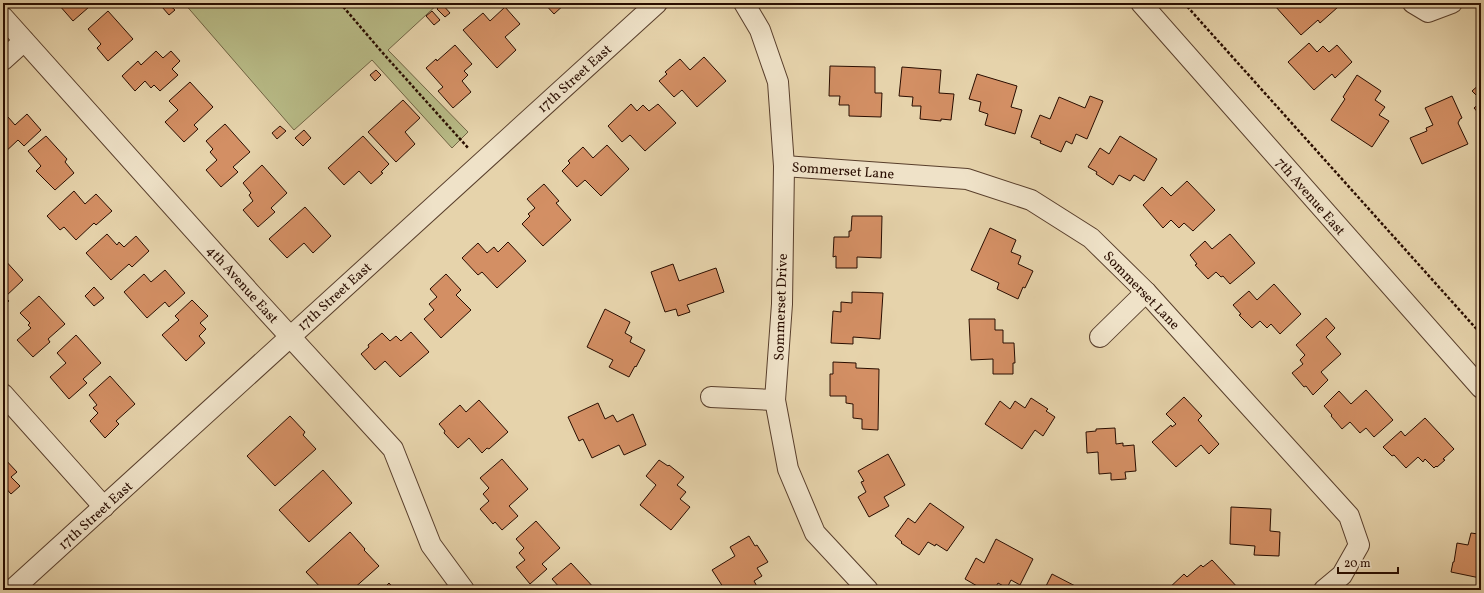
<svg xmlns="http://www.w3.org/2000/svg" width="1484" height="593" viewBox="0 0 1484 593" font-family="Vollkorn,serif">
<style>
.green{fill:#b8bb87;stroke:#706444}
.building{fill:#d38f64;stroke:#290d00}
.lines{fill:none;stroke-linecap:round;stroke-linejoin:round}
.minor-casing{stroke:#583e2b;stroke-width:22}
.path{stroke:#290d00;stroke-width:2.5;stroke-dasharray:3 2;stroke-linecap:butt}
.minor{stroke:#efe2c8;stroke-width:20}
.labels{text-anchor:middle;stroke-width:3;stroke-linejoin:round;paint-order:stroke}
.street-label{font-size:14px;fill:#290d00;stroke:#efe2c8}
</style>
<rect width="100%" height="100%" fill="#e6d3ab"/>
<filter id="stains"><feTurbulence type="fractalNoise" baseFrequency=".005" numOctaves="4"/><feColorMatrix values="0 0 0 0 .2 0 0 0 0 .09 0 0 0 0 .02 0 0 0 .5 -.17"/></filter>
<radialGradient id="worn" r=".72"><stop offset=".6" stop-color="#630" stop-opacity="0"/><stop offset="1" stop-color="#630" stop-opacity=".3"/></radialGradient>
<!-- green -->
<polygon class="green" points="184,3 439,3 388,50 468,132 452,148 372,60 294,130"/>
<!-- building -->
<g class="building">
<polygon points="61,3 85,3 89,7 73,21 59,5"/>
<polygon points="167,3 175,10 169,15 162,7"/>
<polygon points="544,3 566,3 554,14"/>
<polygon points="1278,3 1335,3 1338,7 1320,23 1318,20 1301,35 1275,6"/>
<polygon points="442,4 450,13 445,17 437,9"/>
<polygon points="505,7 520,24 505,37 516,50 497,68 463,30 483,13 490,21"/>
<polygon points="108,11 133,39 108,61 97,48 101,44 88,29"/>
<polygon points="432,11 440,20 434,25 426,16"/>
<polygon points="1309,43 1317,52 1323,46 1329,52 1337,45 1352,62 1335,78 1332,74 1314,90 1288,62"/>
<polygon points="455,45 472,64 464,71 468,75 462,81 471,92 453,108 438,91 443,87 426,68 436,59 437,61"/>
<polygon points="156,51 163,58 171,51 180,61 172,69 178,75 160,91 154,85 151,88 145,81 135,91 122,76 138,61 141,65"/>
<polygon points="704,57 726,81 697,107 682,90 674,97 659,81 667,74 665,72 680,59 690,70"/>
<polygon points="830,66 875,67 875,93 882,93 881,117 849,116 849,105 839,105 840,96 829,96"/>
<polygon points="902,67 941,70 939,93 954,94 951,120 941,119 941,121 920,119 921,106 912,106 913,97 899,96"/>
<polygon points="376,70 381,75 375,81 370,75"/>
<polygon points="977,74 1017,86 1011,107 1022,110 1015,134 985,125 988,114 979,111 981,102 969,99"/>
<polygon points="1357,75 1381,91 1375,100 1385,107 1379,115 1389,121 1372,147 1331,120 1345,99 1343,97"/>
<polygon points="190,82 213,107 194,125 198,129 184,142 165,122 178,110 169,101"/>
<polygon points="1481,83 1481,100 1472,91"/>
<polygon points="1090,96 1103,101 1087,139 1076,134 1072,144 1066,141 1061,152 1040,143 1041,141 1031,137 1040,115 1050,119 1059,97 1085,108"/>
<polygon points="1452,96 1462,118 1460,119 1458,123 1468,144 1422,164 1410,138 1427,131 1426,128 1433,125 1425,108"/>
<polygon points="403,100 420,118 405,132 415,144 396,162 368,132"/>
<polygon points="1481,102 1481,116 1474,108"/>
<polygon points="631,104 637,111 643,105 649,111 658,104 676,123 645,151 630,135 622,142 608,126"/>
<polygon points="27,114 41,130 24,146 18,140 3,154 3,117 6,120 8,117 15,125"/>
<polygon points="225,124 250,152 233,167 238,172 221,187 206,170 217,160 210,152 213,149 206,141"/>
<polygon points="280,126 286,131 277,139 272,133"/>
<polygon points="304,130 311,138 303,146 295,138"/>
<polygon points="46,136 67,159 65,162 74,173 55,190 36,171 41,166 28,151"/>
<polygon points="363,136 389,164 381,172 383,173 371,184 359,171 344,185 328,168"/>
<polygon points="1120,136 1157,159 1144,181 1134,175 1130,181 1119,175 1113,185 1096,174 1097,172 1088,167 1100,148 1109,154"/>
<polygon points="607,145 629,169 601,196 585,180 577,187 562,171 570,163 568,161 583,147 593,158"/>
<polygon points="262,165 287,193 271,208 275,212 258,227 243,210 253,201 249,195 251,193 243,183"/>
<polygon points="1187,181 1215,210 1193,231 1184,223 1179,228 1171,220 1163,228 1143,205 1162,187 1171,196"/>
<polygon points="544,184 559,201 556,203 571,220 543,246 522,224 530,216 528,214 535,208 527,199"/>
<polygon points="74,191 85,204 96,194 112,211 96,225 94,223 76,240 64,227 60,230 47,216"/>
<polygon points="305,207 331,236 313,253 304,243 287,258 269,239"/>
<polygon points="852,216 882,216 881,258 857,257 857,268 836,268 836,256 833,257 834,237 849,237 849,231 851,231"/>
<polygon points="990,228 1016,240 1011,252 1021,256 1018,264 1033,271 1025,288 1023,287 1018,299 997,289 999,283 971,270"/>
<polygon points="107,234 117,245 119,242 124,247 136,236 149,251 132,267 129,264 111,280 86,253"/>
<polygon points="1230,234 1255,263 1230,284 1223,276 1221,277 1216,272 1208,279 1195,265 1197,264 1190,255 1205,241 1212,249"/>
<polygon points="508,242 526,261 497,288 482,272 478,275 462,258 478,243 487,253 494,247 498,252"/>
<polygon points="3,258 23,280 5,297 9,301 3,306"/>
<polygon points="673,264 679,281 716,268 724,292 687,305 690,312 678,316 676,309 665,312 651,272"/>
<polygon points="165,270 185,293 169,307 165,302 147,318 124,292 144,274 151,282"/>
<polygon points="446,274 461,290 456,295 471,310 441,338 424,319 434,310 429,304 437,297 430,289"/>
<polygon points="1274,284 1301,314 1280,334 1271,324 1267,328 1260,321 1252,328 1239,315 1241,314 1233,305 1249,291 1257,300"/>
<polygon points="94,287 104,298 94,306 85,296"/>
<polygon points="852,292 883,293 880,339 853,337 853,344 831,343 833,311 841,312 841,302 852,303"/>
<polygon points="39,296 65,324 48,339 50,342 33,357 17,340 31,328 28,325 30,323 20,313"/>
<polygon points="192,300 208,316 200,323 206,329 199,336 205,343 186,361 162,335 179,320 175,316"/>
<polygon points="605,309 630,322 625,333 632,337 630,342 645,350 636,367 635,366 629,377 609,367 613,360 587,347"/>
<polygon points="1326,318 1335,328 1326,337 1341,354 1321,372 1328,380 1313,395 1306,386 1304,387 1292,373 1303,364 1300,360 1305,355 1296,345"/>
<polygon points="969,319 995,319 995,330 1003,330 1003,343 1014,343 1015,363 1013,363 1013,374 993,374 993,359 971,360"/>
<polygon points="411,332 429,352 400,377 385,361 375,370 361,354 369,347 368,345 382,333 390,341 396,336 401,341"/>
<polygon points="76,335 101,363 83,379 87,383 69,399 50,377 66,363 57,353"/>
<polygon points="833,362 856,363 856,368 879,369 878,430 862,429 862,419 853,418 853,404 846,403 846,396 830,396 830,374 833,374"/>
<polygon points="110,376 135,404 116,421 119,424 105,438 90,421 98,413 93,408 97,405 89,395"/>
<polygon points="1366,390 1393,420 1374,437 1366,428 1360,433 1350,422 1342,429 1331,416 1332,415 1324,406 1339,391 1351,404"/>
<polygon points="1184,397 1202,416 1198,420 1219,444 1209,454 1201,445 1176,467 1152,442 1171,425 1172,427 1176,424 1166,414"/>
<polygon points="1031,398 1048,409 1046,411 1055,417 1043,436 1035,430 1022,449 985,424 1000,401 1010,409 1015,401 1025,408"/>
<polygon points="479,400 508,432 489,449 487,448 482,453 469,438 458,448 444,433 445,431 439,424 460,405 466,412"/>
<polygon points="598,403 605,419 613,415 617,422 633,414 646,445 624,455 619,445 592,458 583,439 579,441 568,417"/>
<polygon points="290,416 305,432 303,435 316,449 275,486 247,456"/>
<polygon points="1425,418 1454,449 1443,459 1445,460 1437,467 1436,466 1434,468 1425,459 1423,462 1418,457 1406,468 1394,455 1392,456 1383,447 1401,431 1405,436"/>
<polygon points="1115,428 1116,444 1123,443 1123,446 1134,445 1136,471 1125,472 1126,479 1111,480 1111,473 1099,474 1098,452 1087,453 1086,432 1096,431 1096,429"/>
<polygon points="888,454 905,485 884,497 889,506 869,517 858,497 866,492 861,482 864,481 858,471"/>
<polygon points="3,457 17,472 11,477 20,486 11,494 3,485"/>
<polygon points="502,459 528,489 509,506 518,516 502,530 495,522 493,524 480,509 489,501 483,494 489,488 480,478"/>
<polygon points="659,460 668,466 669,465 684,477 677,485 686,492 680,499 690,507 671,530 640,505 656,485 646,476"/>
<polygon points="323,470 352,503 309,542 279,510"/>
<polygon points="930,503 964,527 947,551 936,544 935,546 928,542 919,555 901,543 902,542 895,536 908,518 915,523"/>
<polygon points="1231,507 1271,509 1270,531 1280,532 1279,556 1254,555 1255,546 1230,544"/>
<polygon points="1481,519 1481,570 1480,578 1451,572 1453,562 1454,562 1457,543 1468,545 1471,533 1478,534"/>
<polygon points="536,521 560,548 542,564 547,569 530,584 516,567 525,560 519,553 524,548 516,539"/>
<polygon points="350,532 365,549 364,550 379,566 352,590 323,590 306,572"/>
<polygon points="749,536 755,546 757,545 768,562 757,568 762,576 754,581 759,590 725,590 712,570 735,556 730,547"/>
<polygon points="996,539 1033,559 1020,585 1011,580 1007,588 998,583 994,590 984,590 965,579 976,558 984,563"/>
<polygon points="1212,560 1240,590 1167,590 1184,574 1187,577 1201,565 1203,567"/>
<polygon points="571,563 596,590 558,590 560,588 552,579"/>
<polygon points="1052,574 1083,590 1044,590"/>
<polygon points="389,583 395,590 382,590"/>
</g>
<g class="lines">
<defs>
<g id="minor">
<polyline points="744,3 760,30 778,82 784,166 782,304 775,400 788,469 815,533 868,590"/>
<polyline points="1141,3 1481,388"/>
<polyline points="1413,3 1428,12 1452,3"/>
<polyline points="3,17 253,296 393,449 431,545 464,590"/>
<polyline points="3,60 24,41"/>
<polyline points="784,166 967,179 1031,200 1091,238 1146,292 1349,516 1359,545 1342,575 1324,590"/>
<polyline points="1100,337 1146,292"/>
<polyline points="3,394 104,507"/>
<polyline points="711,397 775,400"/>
<polyline points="12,590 657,3"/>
</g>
</defs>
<!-- minor casing -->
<use href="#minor" class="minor-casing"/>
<!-- path -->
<g class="path">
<polyline points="340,3 381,51 469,149"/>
<polyline points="1184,3 1481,334"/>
</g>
<!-- minor -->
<use href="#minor" class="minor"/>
</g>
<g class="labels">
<!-- street labels -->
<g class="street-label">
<text transform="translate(574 78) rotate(-42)" y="5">17th Street East</text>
<text transform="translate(843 170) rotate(4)" y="5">Sommerset Lane</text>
<text transform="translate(1311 196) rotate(49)" y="5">7th Avenue East</text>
<text transform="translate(243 284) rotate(48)" y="5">4th Avenue East</text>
<text transform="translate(1142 290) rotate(46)" y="5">Sommerset Lane</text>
<text transform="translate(334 296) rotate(-42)" y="5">17th Street East</text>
<text transform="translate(780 307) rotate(-88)" y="5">Sommerset Drive</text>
<text transform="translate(95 515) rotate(-42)" y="5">17th Street East</text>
</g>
</g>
<!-- margin -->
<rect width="1484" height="593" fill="none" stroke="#e6d3ab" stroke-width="16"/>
<rect x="4" y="4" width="1476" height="585" fill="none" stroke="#290d00" stroke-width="2"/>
<rect x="8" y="8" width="1468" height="577" fill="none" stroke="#290d00"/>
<!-- scale -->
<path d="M1338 567v6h60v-6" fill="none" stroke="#290d00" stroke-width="2"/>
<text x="1344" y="567" font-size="12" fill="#290d00" stroke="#efe2c8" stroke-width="3" paint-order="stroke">20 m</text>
<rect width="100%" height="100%" filter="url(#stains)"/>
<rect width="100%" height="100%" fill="url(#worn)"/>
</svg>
